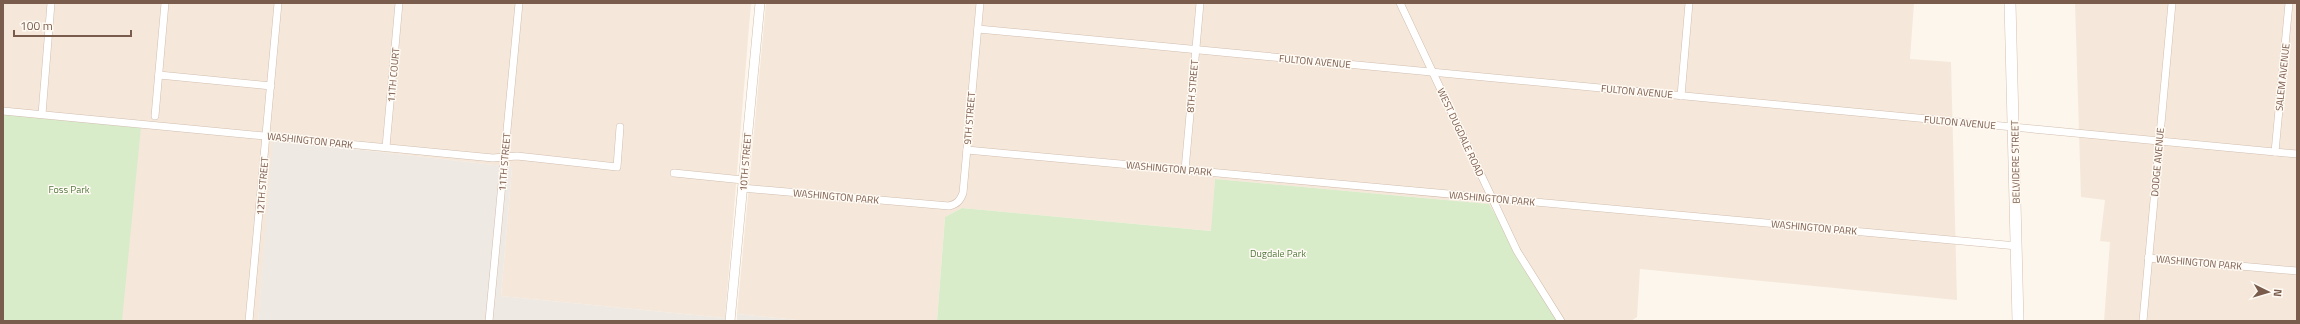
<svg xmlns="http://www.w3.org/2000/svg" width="2300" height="324" viewBox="0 0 2300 324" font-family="'Titillium Web',sans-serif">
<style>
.residential{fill:#f5e8da}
.industrial{fill:#efe9e4}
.green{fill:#d8ecc9}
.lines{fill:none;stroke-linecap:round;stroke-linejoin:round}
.minor-casing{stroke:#d1beb0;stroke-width:8}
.tertiary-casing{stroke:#d1beb0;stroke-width:10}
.secondary-casing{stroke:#d6c0b0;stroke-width:12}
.minor{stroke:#fff;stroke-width:7}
.tertiary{stroke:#fff;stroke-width:9}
.secondary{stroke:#fff;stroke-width:11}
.labels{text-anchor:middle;stroke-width:3;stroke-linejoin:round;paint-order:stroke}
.street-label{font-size:10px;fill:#7a5c4d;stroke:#fffaf3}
.park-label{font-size:10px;fill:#537a41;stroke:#fffaf3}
</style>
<rect width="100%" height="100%" fill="#fdf6ec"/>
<!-- residential -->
<g class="residential">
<polygon points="3,3 751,3 725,318 501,296 512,167 274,140 258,321 3,321"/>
<polygon points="766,3 1914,3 1910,59 1951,62 1957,300 1640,269 1637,317 1631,321 1559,321 1489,204 1215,179 1212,231 962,208 945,217 937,321 808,321 737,314"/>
<polygon points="2075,3 2297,3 2297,321 2104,321 2110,242 2100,241 2105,200 2081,197"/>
</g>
<!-- industrial -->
<g class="industrial">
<polygon points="273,140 512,167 501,296 725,318 725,321 258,321"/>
<polygon points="737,314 808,321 737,321"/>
</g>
<!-- green -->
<g class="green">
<polygon points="3,114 141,127 122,321 3,321"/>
<polygon points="1215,179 1489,204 1559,321 937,321 945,217 962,208 1211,231"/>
</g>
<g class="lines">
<defs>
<g id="minor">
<polyline points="1400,3 1517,251 1561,321"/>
<polyline points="978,29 2297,154"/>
<polyline points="159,75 271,86"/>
<polyline points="1681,96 1689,3"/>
<polyline points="3,111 493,158 517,156 617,167 620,127"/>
<polyline points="42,114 51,3"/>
<polyline points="155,116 165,3"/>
<polyline points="386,147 399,3"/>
<polyline points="967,150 2017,246"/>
<polyline points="2275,152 2289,3"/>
<polyline points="1185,170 1200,3"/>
<polyline points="674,173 743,180"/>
<path d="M 742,188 L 949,206 C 957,204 960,201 963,193 L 980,3"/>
<polyline points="2148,258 2297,271"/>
<polyline points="249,321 278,3"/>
<polyline points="489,321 519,3"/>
<polyline points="2143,321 2172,3"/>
</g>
<polyline id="tertiary" points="730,321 760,3"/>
<polyline id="secondary" points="2010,3 2018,321"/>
</defs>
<!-- minor casing -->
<use href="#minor" class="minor-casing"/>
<!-- tertiary casing -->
<use href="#tertiary" class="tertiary-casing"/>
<!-- secondary casing -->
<use href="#secondary" class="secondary-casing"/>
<!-- minor -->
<use href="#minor" class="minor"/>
<!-- tertiary -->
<use href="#tertiary" class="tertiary"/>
<!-- secondary -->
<use href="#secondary" class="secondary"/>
</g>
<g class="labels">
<!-- street labels -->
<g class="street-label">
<text transform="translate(1315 61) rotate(5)" y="4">FULTON AVENUE</text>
<text transform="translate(393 75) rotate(-85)" y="4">11TH COURT</text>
<text transform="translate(2282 77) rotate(-84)" y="4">SALEM AVENUE</text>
<text transform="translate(1192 86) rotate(-85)" y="4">8TH STREET</text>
<text transform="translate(1637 91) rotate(5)" y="4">FULTON AVENUE</text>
<text transform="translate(969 118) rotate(-85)" y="4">9TH STREET</text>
<text transform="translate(1960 122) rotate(5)" y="4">FULTON AVENUE</text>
<text transform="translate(1461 132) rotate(65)" y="4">WEST DUGDALE ROAD</text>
<text transform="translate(310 140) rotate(6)" y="4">WASHINGTON PARK</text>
<text transform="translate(504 162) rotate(-85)" y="4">11TH STREET</text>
<text transform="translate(745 162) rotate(-85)" y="4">10TH STREET</text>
<text transform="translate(2015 162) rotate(-91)" y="4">BELVIDERE STREET</text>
<text transform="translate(2157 162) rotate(-85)" y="4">DODGE AVENUE</text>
<text transform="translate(1169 168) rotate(5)" y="4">WASHINGTON PARK</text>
<text transform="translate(262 186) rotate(-85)" y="4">12TH STREET</text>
<text transform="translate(836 196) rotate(5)" y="4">WASHINGTON PARK</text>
<text transform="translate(1492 198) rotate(5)" y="4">WASHINGTON PARK</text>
<text transform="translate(1814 227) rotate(5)" y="4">WASHINGTON PARK</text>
<text transform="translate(2199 262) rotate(5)" y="4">WASHINGTON PARK</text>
</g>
<!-- park labels -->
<g class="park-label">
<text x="69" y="193">Foss Park</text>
<text x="1278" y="257">Dugdale Park</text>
</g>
</g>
<!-- border -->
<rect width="2300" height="324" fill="none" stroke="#7a5c4d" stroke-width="8"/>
<!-- north arrow -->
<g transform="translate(2268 292) rotate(95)" stroke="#fffaf3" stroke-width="3" paint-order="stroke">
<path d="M0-3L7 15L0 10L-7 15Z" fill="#7a5c4d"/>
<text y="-6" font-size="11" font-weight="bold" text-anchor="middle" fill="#7a5c4d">N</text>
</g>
<!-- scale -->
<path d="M14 30v6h117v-6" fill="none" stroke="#7a5c4d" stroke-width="2"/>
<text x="20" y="30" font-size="12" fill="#7a5c4d" stroke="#fffaf3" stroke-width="3" paint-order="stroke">100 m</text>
</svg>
